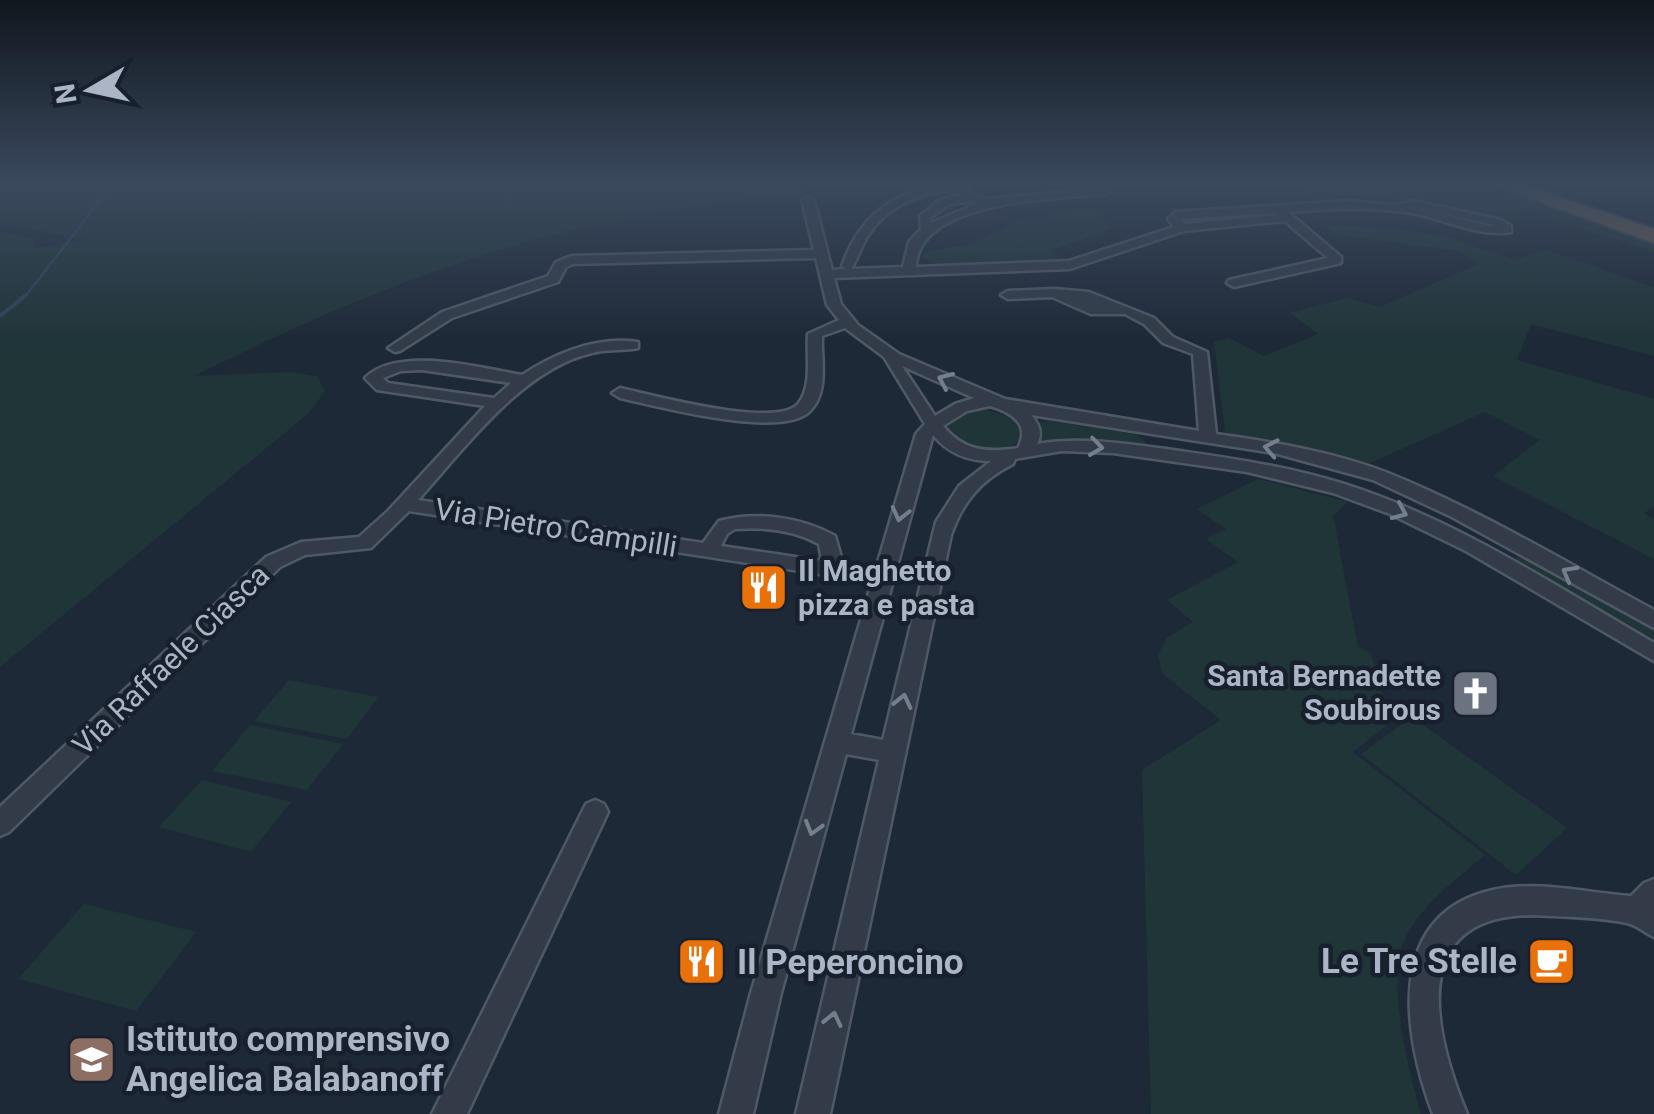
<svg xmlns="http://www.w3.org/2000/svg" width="1654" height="1114" viewBox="0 0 1654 1114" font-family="Roboto,sans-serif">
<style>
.green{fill:#203538}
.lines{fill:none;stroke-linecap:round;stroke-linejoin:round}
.stream-far1{stroke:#30445f;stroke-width:2.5}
.stream{stroke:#30445f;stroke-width:4}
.street-casing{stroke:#4f5866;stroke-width:5}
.highway-casing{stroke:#3c4552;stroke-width:4}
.street{fill:#323b47;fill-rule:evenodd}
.highway{fill:#6e614e;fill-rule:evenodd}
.oneway{stroke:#757e8c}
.labels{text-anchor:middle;stroke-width:9;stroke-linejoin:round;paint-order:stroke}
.street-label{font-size:30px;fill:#abb5c5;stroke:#17202c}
.poi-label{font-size:30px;font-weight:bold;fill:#abb5c5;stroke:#17202c;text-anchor:start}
.near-poi-label{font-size:35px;font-weight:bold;fill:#abb5c5;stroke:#17202c;text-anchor:start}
</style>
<rect width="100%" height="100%" fill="#1e2937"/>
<!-- green -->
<g class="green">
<path d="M 0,185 L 846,185 C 776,195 705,204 635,217 C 483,244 332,307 194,376 L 290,372 L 317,376 L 325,391 L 309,413 L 0,667 L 0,231 L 33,239 L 36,248 L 83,240 L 0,222 Z"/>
<polygon points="1294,185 1494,185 1654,239 1654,252 1523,210 1523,214 1499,222 1415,202 1326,193 1333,202 1319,202"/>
<polygon points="1093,208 1111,229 1052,250 1059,256 1055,259 936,264 922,257 925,252 974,243 1018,220"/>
<polygon points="1323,225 1392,228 1443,236 1514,260 1546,250 1654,287 1654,356 1531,324 1517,360 1654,399 1654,507 1644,513 1654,519 1654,559 1493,476 1540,440 1485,412 1370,463 1225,432 1214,342 1229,338 1264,356 1318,334 1290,313 1347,298 1380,307 1479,264 1459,251 1338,235"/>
<path d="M 983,408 L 1016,420 L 1023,433 L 1021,439 C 998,460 966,451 947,430 C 948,412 968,409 983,408 Z"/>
<path d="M 1047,421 L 1135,434 L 1147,443 C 1135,451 1065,441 1041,443 L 1039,423 Z"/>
<path d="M 1258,479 L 1348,502 L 1333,515 L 1358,647 L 1371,653 L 1390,723 L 1353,752 L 1485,855 C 1456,879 1416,909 1402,946 C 1388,988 1409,1072 1421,1114 L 1151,1114 L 1142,770 L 1221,720 L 1164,675 L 1157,656 L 1167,638 L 1193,622 L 1167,600 L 1238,562 L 1206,539 L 1226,529 L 1197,509 Z"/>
<polygon points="1523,553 1654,627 1654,646 1508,563"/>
<polygon points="289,680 378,697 347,739 254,721"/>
<polygon points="1412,717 1567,828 1516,875 1361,754"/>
<polygon points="250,725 343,744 307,790 212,771"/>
<polygon points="202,780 291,802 251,852 159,827"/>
<polygon points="84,904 196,932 136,1011 18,979"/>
</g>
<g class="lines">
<!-- stream-far1 -->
<polyline class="stream-far1" points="24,298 112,185"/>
<!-- stream -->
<polyline class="stream" points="0,316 26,295"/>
<defs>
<g id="street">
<path d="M 940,185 L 966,187 L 973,195 L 988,199 L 1105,188 L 1110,191 L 1105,194 C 1056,199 917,200 916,267 L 1069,261 L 1174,227 L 1168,219 L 1176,212 L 1348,201 L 1394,205 L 1414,201 L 1501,220 L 1511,226 L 1511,232 C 1475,238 1440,216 1404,212 C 1365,207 1327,209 1288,212 L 1341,257 L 1341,263 L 1234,287 L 1227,283 L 1229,280 L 1328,258 L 1285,221 L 1184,231 L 1070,269 L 834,278 L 841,304 L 858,325 L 899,354 L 1005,399 L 1199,431 L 1193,354 L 1163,343 L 1144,324 L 1125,314 L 1091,314 L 1052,297 L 1008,299 L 1001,295 L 1008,291 L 1054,289 L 1089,292 L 1154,318 L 1173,337 L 1207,352 L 1216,434 C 1273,442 1334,452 1388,473 C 1480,510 1567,563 1654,610 L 1654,628 L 1452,517 L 1373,480 L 1274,453 L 1031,415 C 1039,424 1043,433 1037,444 C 1085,436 1133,445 1180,451 C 1235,459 1291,467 1344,484 C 1455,519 1554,585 1654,643 L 1654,661 L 1466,551 L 1390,514 L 1333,493 L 1247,472 L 1113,453 L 1062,451 L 1015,459 L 1013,464 C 981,480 963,501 951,535 L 830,1114 L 796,1114 L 879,760 L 846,754 L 781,993 L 753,1114 L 719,1114 L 751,993 L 872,582 L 409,511 L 371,548 L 305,555 L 280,567 L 9,832 L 0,836 L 0,807 L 266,557 L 301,542 L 359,537 L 388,511 L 485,406 L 377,390 L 365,378 C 398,345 481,368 522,375 C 556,353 597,336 638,342 L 638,348 C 623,351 607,349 592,353 C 522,369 465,448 418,500 L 703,543 L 719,521 C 755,511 802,517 835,536 L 843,564 L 876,569 L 916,434 L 925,424 L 884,357 L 845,328 L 822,336 C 821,360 829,392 810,411 C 782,440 657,406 620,398 L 612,393 L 620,388 C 652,395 776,429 798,404 C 813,386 806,355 808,334 L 839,320 L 827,305 L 816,258 L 573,264 L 566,267 L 558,282 L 452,318 L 400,351 L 395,352 L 388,348 L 442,312 L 548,276 L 556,262 L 571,256 L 814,250 L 802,200 L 808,197 L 814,200 L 832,270 L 846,269 L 842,266 C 858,220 891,192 940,185 ZM 943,191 L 961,195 L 940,200 L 920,216 L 921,229 L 909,242 L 903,267 L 851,269 C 858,259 861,245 869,234 C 886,209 913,195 943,191 ZM 971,201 L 978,203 L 931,223 L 930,218 L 948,205 ZM 1414,207 L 1493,225 L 1495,226 L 1491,226 ZM 1274,213 L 1277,215 L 1185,224 L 1180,219 ZM 902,366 L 974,398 L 955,404 L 935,416 ZM 422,370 L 511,383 L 494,398 L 388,383 L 383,378 L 401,371 ZM 990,406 C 1011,412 1031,424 1018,448 C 986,453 964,451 943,426 L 967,411 ZM 933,435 C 948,453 967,461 991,461 L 959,486 L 936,522 L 883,740 L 851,734 ZM 735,529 C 763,527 794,530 819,544 L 822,561 L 721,546 L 727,534 Z"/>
<polygon points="595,800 604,804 608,812 467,1114 432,1114 586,804"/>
<path d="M 1654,879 L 1654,937 C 1645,933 1637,925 1627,923 C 1603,918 1576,917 1551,916 C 1409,905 1428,1019 1467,1114 L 1433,1114 C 1403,1035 1384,914 1493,890 C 1538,880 1587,893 1631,896 L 1644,883 Z"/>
</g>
<polygon id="highway" points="1494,185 1524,185 1654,229 1654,243"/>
</defs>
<!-- street casing -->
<use href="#street" class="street-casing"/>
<!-- highway casing -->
<use href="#highway" class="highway-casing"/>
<!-- street -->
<use href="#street" class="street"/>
<!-- highway -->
<use href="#highway" class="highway"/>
</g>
<!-- one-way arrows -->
<defs><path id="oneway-chevron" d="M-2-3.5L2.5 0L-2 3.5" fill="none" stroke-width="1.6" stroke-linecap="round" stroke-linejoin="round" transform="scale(2.5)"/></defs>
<g class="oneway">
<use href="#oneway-chevron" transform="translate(945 380) rotate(-156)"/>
<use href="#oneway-chevron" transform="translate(1096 447) rotate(7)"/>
<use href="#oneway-chevron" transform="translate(1271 448) rotate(-169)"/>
<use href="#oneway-chevron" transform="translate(1400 512) rotate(24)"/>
<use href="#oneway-chevron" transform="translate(900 514) rotate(104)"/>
<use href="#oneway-chevron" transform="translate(1569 573) rotate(-151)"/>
<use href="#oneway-chevron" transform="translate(903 701) rotate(-77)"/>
<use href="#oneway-chevron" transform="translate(813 828) rotate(106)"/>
<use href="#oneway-chevron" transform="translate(833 1019) rotate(-77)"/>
</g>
<!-- sky -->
<linearGradient id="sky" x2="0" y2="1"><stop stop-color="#10171e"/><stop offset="0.54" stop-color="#3b495e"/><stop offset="1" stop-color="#3b495e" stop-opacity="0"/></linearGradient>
<rect width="1654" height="341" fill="url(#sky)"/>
<!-- icons -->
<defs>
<symbol id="restaurant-square" viewBox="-11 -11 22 22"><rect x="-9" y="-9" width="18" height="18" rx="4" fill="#e8710a" stroke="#17202c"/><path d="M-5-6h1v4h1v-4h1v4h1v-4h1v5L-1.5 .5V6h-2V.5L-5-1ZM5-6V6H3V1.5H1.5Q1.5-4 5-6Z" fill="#fff"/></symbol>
<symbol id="church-square" viewBox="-11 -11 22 22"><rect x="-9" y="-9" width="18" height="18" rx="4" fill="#6b7280" stroke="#17202c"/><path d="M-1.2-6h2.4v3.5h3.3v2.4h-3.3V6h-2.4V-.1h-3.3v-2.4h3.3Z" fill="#fff"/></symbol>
<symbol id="cafe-square" viewBox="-11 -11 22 22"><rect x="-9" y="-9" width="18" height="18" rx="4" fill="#e8710a" stroke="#17202c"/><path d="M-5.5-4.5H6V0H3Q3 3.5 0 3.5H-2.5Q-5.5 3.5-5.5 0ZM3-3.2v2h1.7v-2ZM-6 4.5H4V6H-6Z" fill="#fff"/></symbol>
<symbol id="school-square" viewBox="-11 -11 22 22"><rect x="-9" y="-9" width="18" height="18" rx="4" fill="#8d6e63" stroke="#17202c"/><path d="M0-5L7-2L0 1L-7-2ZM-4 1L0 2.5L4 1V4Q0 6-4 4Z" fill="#fff"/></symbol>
</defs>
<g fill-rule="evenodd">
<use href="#restaurant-square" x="736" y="560" width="55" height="55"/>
<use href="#church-square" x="1448" y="666" width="55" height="55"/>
<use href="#cafe-square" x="1524" y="934" width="55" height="55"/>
<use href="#restaurant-square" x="674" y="934" width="55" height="55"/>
<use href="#school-square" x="64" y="1032" width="55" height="55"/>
</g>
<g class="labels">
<!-- street labels -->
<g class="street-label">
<text transform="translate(556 528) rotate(9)" y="10">Via Pietro Campilli</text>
<text transform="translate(171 660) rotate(-44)" y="10">Via Raffaele Ciasca</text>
</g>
<!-- poi labels -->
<g class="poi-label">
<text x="798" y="581">Il Maghetto<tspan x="798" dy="34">pizza e pasta</tspan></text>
<text x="1441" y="686" text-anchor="end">Santa Bernadette<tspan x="1441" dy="34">Soubirous</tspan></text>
</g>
<!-- near-poi labels -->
<g class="near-poi-label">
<text x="1517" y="973" text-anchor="end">Le Tre Stelle</text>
<text x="737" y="974">Il Peperoncino</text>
<text x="126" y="1051">Istituto comprensivo<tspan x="126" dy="40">Angelica Balabanoff</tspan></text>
</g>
</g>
<!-- north arrow -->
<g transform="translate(90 90) rotate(261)" stroke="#17202c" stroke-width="8" paint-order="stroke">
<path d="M0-8L18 38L0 25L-18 38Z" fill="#abb5c5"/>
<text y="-15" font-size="28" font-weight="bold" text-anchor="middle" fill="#abb5c5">N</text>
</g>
</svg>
